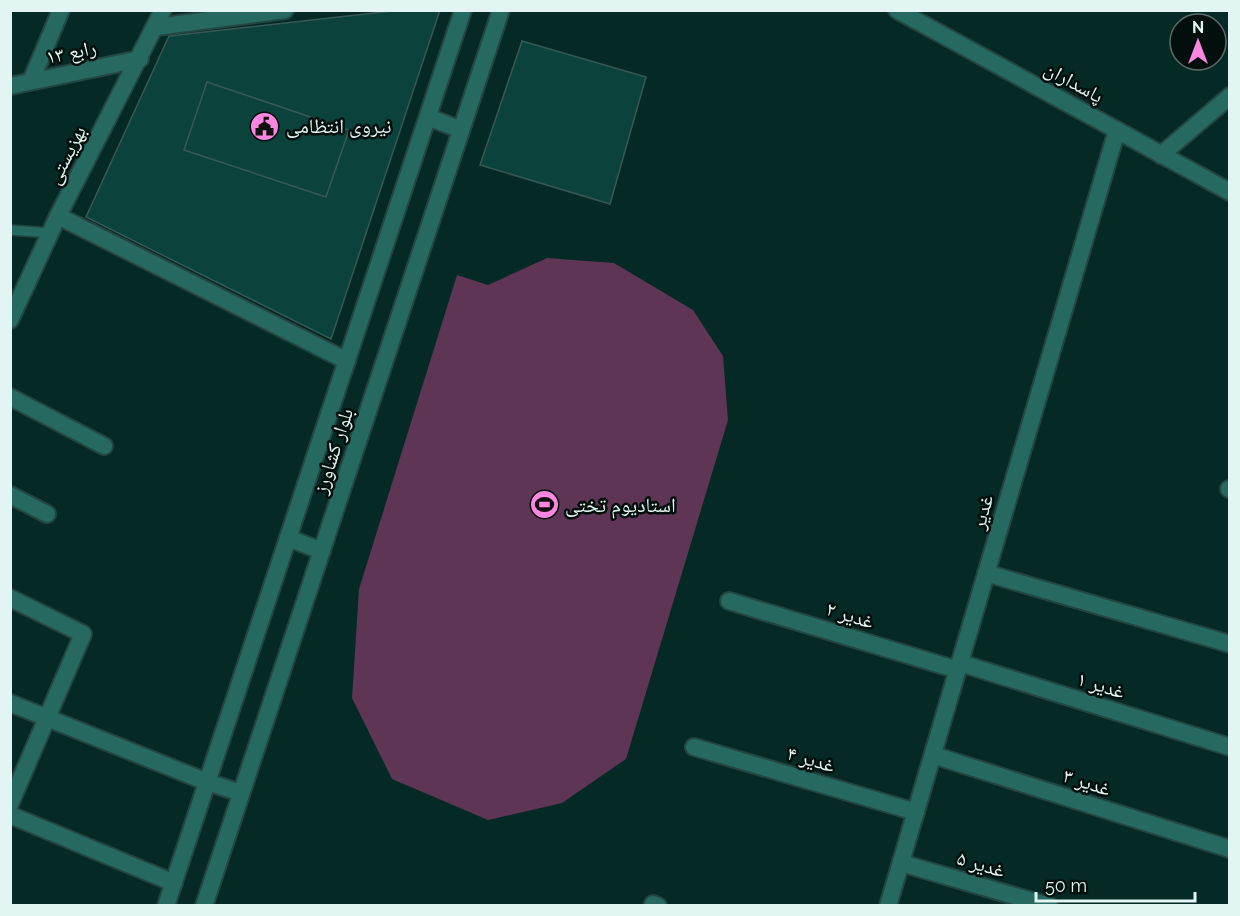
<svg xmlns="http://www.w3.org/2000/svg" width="1240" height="916" viewBox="0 0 1240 916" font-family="Raleway,'Noto Naskh Arabic',sans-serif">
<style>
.green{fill:#5e3554}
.building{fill:#0c423c;stroke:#375954;stroke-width:1.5}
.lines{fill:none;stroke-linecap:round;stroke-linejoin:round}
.service-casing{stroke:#244642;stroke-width:12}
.minor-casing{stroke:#244642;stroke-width:20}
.tertiary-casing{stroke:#244642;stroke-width:20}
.service{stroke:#266960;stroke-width:9}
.minor{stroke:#266960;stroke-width:16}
.tertiary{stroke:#266960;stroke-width:16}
.labels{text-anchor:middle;stroke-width:5;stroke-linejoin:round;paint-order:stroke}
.street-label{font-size:20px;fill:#e2f5f2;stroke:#030f0d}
.poi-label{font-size:20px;fill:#e2f5f2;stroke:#030f0d;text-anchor:start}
</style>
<rect width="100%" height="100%" fill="#052925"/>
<!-- green -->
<polygon class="green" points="547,258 614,263 693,310 723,356 728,420 626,759 562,803 488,820 392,779 352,698 359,589 457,275 488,285"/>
<!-- building -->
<g class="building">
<polygon points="401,10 440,10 331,339 86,217 169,36"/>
<polygon points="522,41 646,77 610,204 480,165"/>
<polygon points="207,82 349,130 326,197 184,150"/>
</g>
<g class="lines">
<defs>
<polyline id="service" points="10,230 51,233"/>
<g id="minor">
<polyline points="156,27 285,10"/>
<polyline points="31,81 61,10"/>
<polyline points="10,320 58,216 163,10"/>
<polyline points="10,397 104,446"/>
<polyline points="1229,489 1230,489"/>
<polyline points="10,495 47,514"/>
<polyline points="986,573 1230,644"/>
<polyline points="10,598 83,634 10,804"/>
<polyline points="729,601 958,670"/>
<polyline points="960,663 1230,747"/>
<polyline points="10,703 207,782"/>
<polyline points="694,747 916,812"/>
<polyline points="933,755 1230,849"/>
<polyline points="10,815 174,883"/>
<polyline points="901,863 1049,906"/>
<polyline points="653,904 658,906"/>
<polyline points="888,906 1117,130"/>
</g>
<g id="tertiary">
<polyline points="897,10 1230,192"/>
<polyline points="10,86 140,59"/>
<polyline points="428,117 461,130"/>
<polyline points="1161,155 1230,96"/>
<polyline points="58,216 347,361"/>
<polyline points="288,538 322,551"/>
<polyline points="207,782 241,793"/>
<polyline points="166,906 463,10"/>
<polyline points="204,906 501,10"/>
</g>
</defs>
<!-- service casing -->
<use href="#service" class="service-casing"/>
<!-- minor casing -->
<use href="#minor" class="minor-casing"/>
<!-- tertiary casing -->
<use href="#tertiary" class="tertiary-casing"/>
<!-- service -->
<use href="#service" class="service"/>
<!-- minor -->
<use href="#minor" class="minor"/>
<!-- tertiary -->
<use href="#tertiary" class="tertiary"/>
</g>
<!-- icons -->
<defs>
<symbol id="civic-disc" viewBox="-11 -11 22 22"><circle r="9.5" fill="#fe86e1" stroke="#030f0d"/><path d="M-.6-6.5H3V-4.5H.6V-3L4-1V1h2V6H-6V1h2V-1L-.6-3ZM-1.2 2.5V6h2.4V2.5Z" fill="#111"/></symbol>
<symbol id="stadium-disc" viewBox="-11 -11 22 22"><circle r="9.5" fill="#fe86e1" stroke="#030f0d"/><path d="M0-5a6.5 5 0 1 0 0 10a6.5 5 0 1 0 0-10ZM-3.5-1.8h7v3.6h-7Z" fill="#111"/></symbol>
</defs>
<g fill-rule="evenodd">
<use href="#civic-disc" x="248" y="110" width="33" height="33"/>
<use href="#stadium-disc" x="528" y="488" width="33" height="33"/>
</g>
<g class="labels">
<!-- street labels -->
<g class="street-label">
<text transform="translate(71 52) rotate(-12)" y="7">رابع ۱۳</text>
<text transform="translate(1074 82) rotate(29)" y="7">پاسداران</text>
<text transform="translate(66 155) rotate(-63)" y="7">بهزیستی</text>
<text transform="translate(333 451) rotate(-72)" y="7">بلوار کشاورز</text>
<text transform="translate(982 512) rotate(-74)" y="7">غدیر</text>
<text transform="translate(850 615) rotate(17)" y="7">غدیر ۲</text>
<text transform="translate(1101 685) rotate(17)" y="7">غدیر ۱</text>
<text transform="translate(811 759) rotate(16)" y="7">غدیر ۴</text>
<text transform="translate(1087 782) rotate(18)" y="7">غدیر ۳</text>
<text transform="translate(981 864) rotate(16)" y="7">غدیر ۵</text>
</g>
<!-- poi labels -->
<g class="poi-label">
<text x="286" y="133">نیروی انتظامی</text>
<text x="565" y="512">استادیوم تختی</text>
</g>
</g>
<!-- border -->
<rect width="1240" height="916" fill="none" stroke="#e2f5f2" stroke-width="24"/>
<!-- north arrow -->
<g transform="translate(1198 42)"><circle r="28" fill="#030f0d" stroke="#5c6b69" stroke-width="1.5"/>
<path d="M0-4.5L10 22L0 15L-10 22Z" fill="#fe86e1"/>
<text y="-9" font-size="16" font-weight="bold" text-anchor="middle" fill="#e2f5f2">N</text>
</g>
<!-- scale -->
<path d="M1036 892v9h159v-9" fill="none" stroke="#e2f5f2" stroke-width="3"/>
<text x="1045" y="892" font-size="18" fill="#e2f5f2" stroke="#030f0d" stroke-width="4.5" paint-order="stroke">50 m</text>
</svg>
